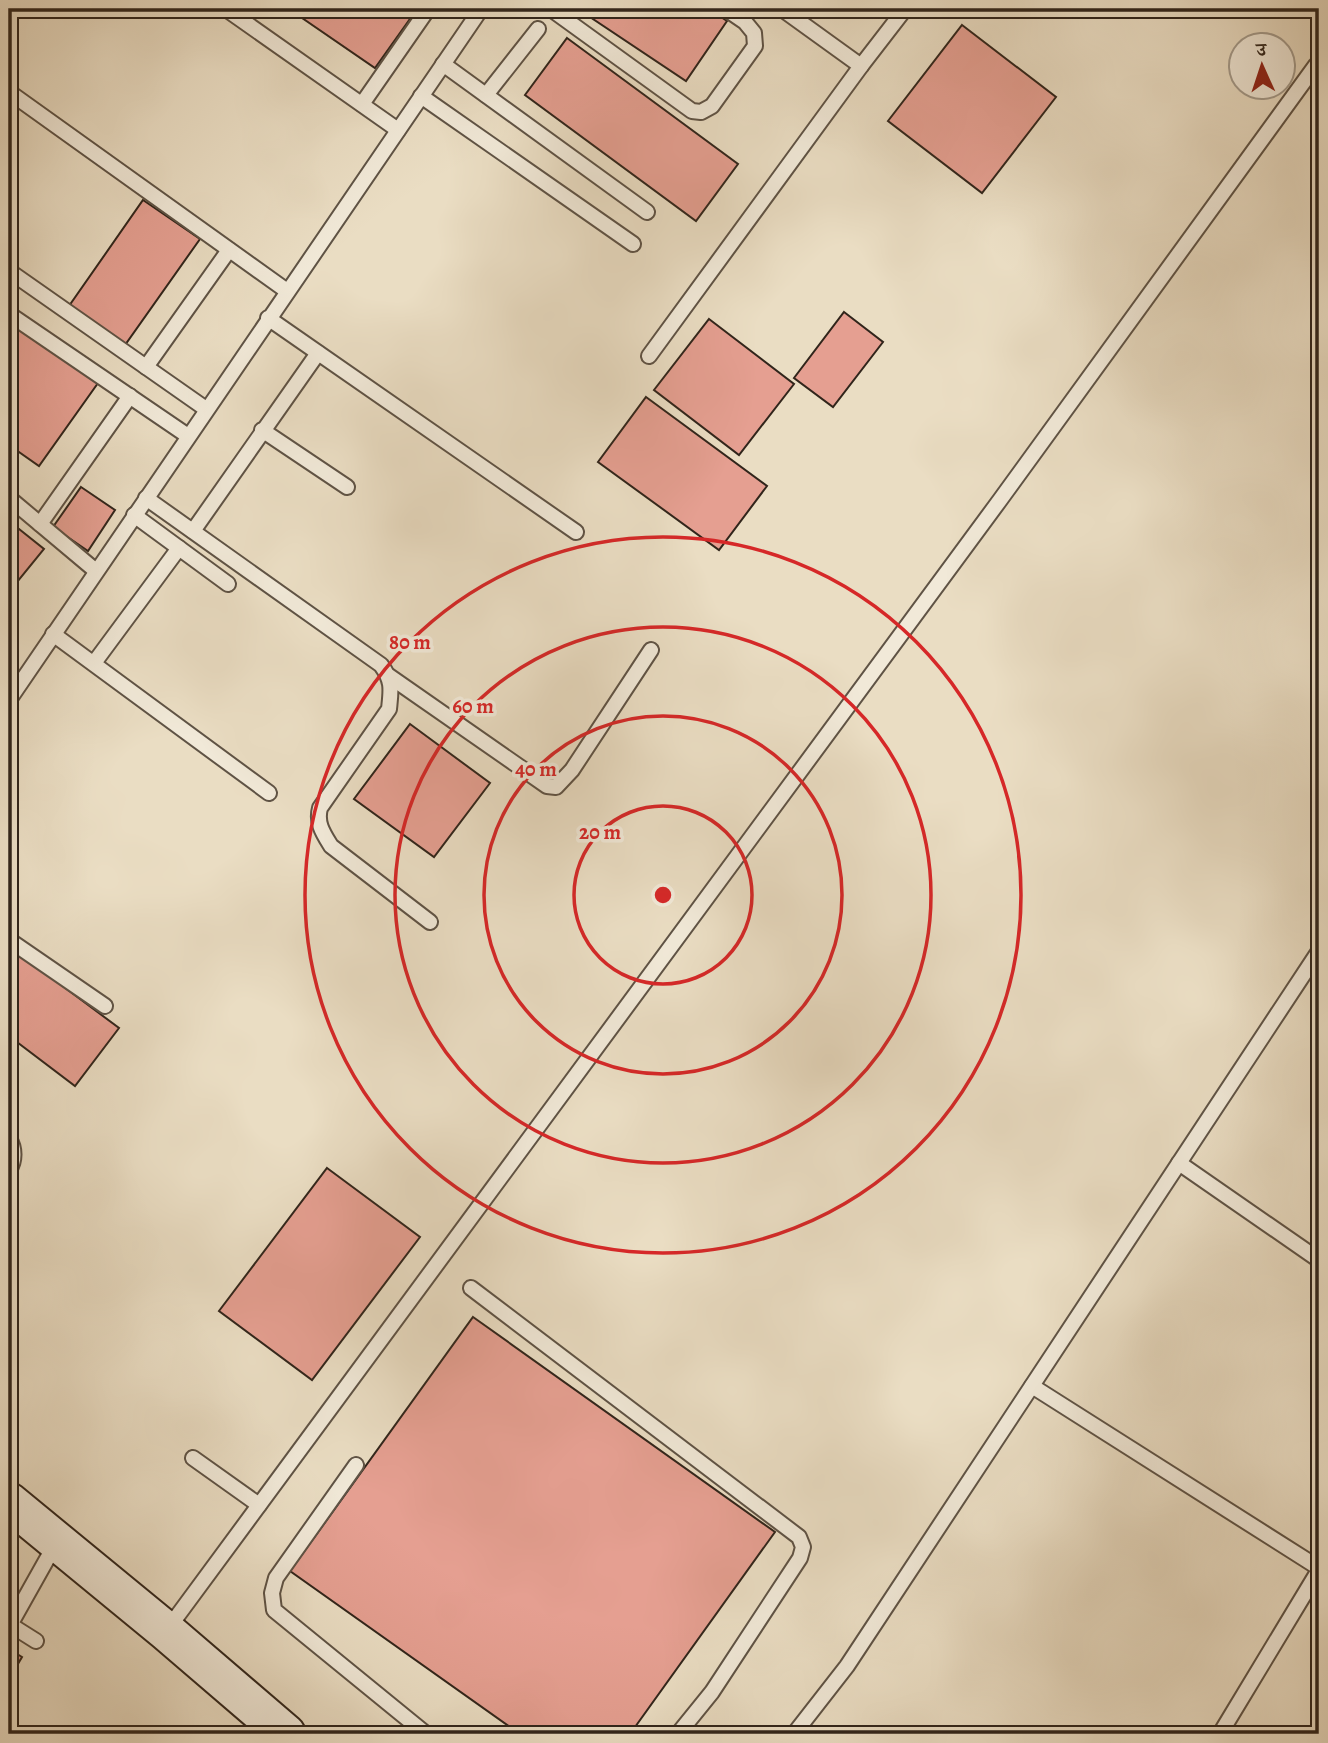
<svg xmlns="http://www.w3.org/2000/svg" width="1328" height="1743" viewBox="0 0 1328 1743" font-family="Alegreya,'Noto Serif Devanagari',serif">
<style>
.building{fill:#e59f91;stroke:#31251b;stroke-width:2}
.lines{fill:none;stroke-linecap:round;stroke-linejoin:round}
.lane-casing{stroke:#5f5345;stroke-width:18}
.secondary-casing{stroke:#31251b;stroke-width:42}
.lane{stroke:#f1e9d8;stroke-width:14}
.secondary{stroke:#f1e9d8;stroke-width:38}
.ring{fill:none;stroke:#d62828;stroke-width:3.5}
.centre{fill:#d62828;stroke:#f1e9d8;stroke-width:3.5}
.ring-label{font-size:21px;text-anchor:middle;font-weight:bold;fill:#d62828;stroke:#f1e9d8;stroke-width:7;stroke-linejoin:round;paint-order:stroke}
</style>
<rect width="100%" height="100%" fill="#eaddc3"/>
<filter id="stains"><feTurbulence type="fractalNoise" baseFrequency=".00286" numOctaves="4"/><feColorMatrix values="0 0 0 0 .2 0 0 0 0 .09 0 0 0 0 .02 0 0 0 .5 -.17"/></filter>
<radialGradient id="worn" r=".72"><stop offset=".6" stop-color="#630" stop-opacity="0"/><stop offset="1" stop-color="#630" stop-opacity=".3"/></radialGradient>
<!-- building -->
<g class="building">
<polygon points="289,9 417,9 375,68"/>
<polygon points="578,9 709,9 727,21 686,81"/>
<polygon points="962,25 1056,97 982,193 888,121"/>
<polygon points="567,38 738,164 696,221 525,95"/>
<polygon points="143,200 200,239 125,345 69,306"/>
<polygon points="844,312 883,342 833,407 794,378"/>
<polygon points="709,319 794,384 739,455 654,390"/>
<polygon points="9,321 98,383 39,466 9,445"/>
<polygon points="646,397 767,486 719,550 598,462"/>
<polygon points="81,487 115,510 88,551 53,527"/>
<polygon points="9,521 44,549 9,592"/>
<polygon points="410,724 490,783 434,857 354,799"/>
<polygon points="9,946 119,1028 75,1086 9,1036"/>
<polygon points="327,1168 420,1237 312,1380 219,1311"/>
<polygon points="473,1317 775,1532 630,1734 520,1734 290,1571"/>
<polygon points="9,1649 22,1657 9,1679"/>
</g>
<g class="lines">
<defs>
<g id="lane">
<polyline points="226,9 398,130"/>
<polyline points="551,9 692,111 701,112 712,106 755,46 754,33 745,22 726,9"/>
<polyline points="443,64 647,212"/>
<polyline points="861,66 905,9"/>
<polyline points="9,92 287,291"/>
<polyline points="486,95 538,29"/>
<polyline points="421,96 633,244"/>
<polyline points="362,104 428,9"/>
<polyline points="9,271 206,409"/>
<polyline points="9,314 188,436"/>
<polyline points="268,318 576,532"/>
<polyline points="649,356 861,66 782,9"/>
<polyline points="146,367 229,250"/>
<polyline points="262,430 347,487"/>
<polyline points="9,498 96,571"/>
<path d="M 146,498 L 381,665 C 393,681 391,690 389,709 L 320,808 C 316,823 323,833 331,846 L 430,922"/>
<polyline points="134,515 228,584"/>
<polyline points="40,524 130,396"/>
<polyline points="193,531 318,353"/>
<polyline points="53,634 269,793"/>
<polyline points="94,663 179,548"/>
<polyline points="389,676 547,786 556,787 572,770 651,650"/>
<polyline points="9,700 481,9"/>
<polyline points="9,940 105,1006"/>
<path d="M 9,1139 C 15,1148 15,1161 9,1170"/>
<polyline points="1179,1163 1319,1260"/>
<polyline points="471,1288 799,1537 803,1547 800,1558 712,1692 678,1734"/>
<polyline points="1032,1386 1319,1568"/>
<polyline points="193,1458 259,1505"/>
<polyline points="356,1465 276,1578 272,1593 274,1610 426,1734"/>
<polyline points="9,1624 36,1641"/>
<polyline points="10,1625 56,1543"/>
<polyline points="167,1630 1000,500 1316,65"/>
<polyline points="794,1734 847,1666 1319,951"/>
<polyline points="1220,1734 1319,1570"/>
</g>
<polyline id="secondary" points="9,1502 166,1631 286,1734"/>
</defs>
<!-- lane casing -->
<use href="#lane" class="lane-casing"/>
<!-- secondary casing -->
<use href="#secondary" class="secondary-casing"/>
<!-- lane -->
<use href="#lane" class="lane"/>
<!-- secondary -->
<use href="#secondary" class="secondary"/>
</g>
<!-- distance rings -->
<g class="ring">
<circle cx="663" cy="895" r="89"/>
<circle cx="663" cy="895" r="179"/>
<circle cx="663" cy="895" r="268"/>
<circle cx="663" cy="895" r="358"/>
</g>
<circle cx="663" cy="895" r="10" class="centre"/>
<g class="ring-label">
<text x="410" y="649">80 m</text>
<text x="473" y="713">60 m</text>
<text x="536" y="776">40 m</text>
<text x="600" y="839">20 m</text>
</g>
<!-- margin -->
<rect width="1328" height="1743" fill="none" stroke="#eaddc3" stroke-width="35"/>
<rect x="10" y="10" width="1307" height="1722" fill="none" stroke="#31251b" stroke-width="3.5"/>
<rect x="18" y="18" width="1293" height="1708" fill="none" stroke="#31251b" stroke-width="2"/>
<!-- north arrow -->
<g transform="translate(1262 66) rotate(357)"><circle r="33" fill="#f1e9d8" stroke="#a49b8c" stroke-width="2"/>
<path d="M0-5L12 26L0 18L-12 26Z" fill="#8f2418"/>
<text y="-10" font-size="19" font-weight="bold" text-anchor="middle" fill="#31251b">उ</text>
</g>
<rect width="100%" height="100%" filter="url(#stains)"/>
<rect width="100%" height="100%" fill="url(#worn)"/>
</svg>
